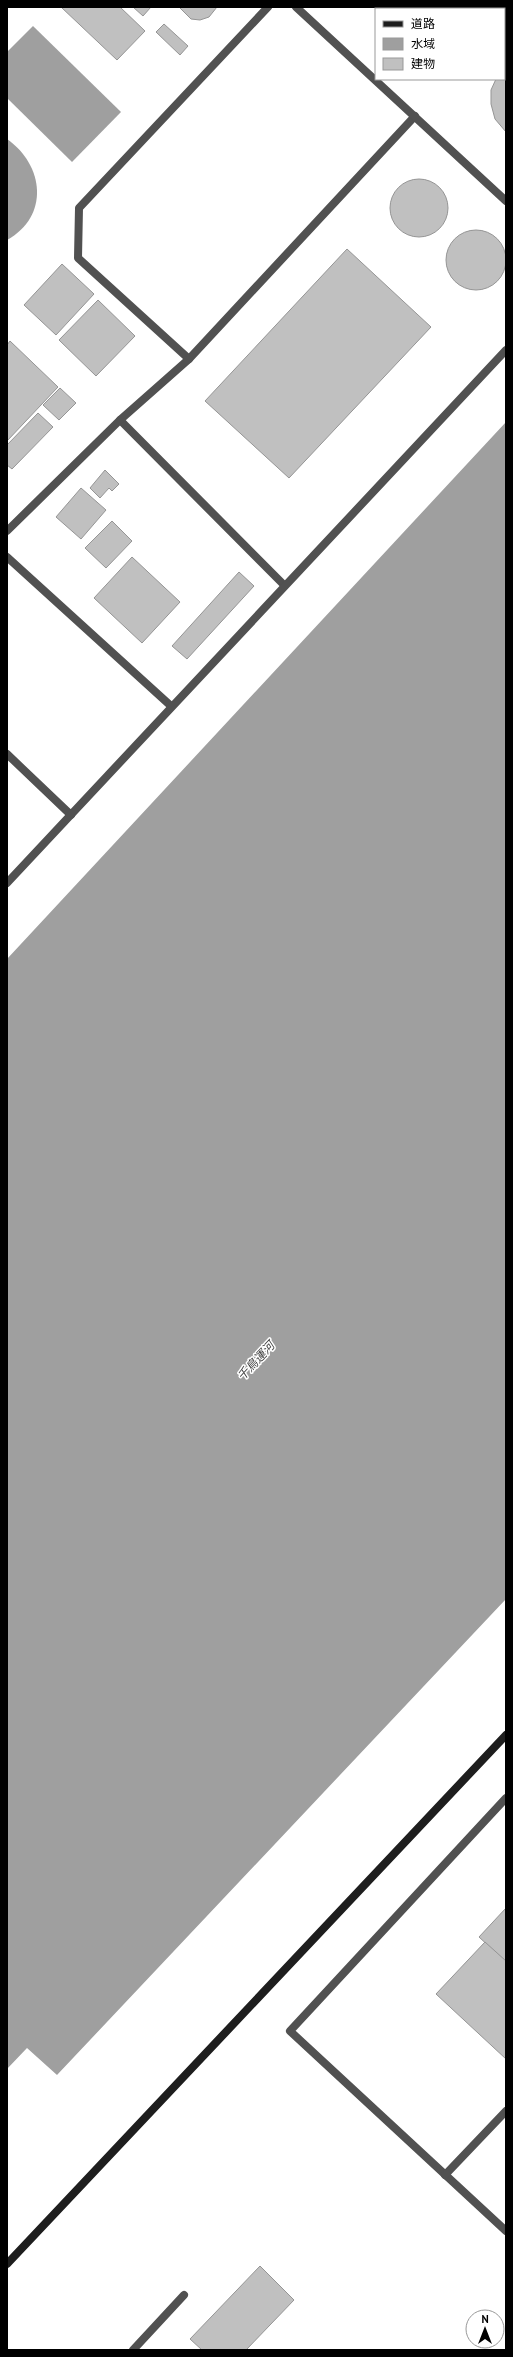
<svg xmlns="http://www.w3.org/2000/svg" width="513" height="2357" viewBox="0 0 513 2357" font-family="'PT Sans','Noto Sans JP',sans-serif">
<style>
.water{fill:#9f9f9f}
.building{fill:#c0c0c0;stroke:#959595}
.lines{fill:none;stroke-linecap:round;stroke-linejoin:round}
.lane{stroke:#515151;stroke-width:8}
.street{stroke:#515151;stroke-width:8}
.secondary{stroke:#1e1e1e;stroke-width:8}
.labels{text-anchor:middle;stroke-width:3;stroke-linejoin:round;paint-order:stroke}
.water-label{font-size:12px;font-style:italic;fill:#404040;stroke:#fff}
</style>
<rect width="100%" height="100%" fill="#fff"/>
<!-- water -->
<g class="water">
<polygon points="33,26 121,112 72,162 7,98 7,52"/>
<path d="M 7,139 C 44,165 50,216 7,240 Z"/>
<polygon points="506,422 506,1599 57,2075 27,2048 7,2069 7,959"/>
</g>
<!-- building -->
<g class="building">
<polygon points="61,7 120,7 145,31 117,60"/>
<polygon points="133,7 151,7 143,16"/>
<polygon points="179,7 217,7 209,17 200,20 191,19"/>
<polygon points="164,24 188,46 180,55 156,32"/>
<polygon points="506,67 506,132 495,119 491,104 491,90 496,79 504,79"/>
<circle cx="419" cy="208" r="29"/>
<circle cx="476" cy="260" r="30"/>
<polygon points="347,249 431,327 289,478 205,401"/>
<polygon points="62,264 94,294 56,335 24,305"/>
<polygon points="98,300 135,336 96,376 59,340"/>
<polygon points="10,341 58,387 7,441 7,345"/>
<polygon points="60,388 76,403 59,420 43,405"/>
<polygon points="38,413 53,427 12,469 7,465 7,445"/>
<polygon points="105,470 119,484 112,491 109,488 100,498 90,488"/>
<polygon points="81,488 106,510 81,539 56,517"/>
<polygon points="112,521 132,541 106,568 85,548"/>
<polygon points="132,557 180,602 142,643 94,598"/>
<polygon points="239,572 254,586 187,659 172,646"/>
<polygon points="506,1908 506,1962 479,1937"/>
<polygon points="485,1942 506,1961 506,2059 436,1994"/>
<polygon points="260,2266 294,2300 246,2350 202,2350 190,2339"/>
</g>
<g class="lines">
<!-- lane -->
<g class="lane">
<polyline points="189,359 78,258 79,208 268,7"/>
<polyline points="120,420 284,585"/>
<polyline points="7,531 120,420 189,359 415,116"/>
<polyline points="7,557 171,706"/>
<polyline points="7,754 71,815"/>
<polyline points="7,883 506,350"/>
<polyline points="506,1798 290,2031 506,2231"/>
<polyline points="445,2175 506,2111"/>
<polyline points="133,2350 184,2295"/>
</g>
<!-- street -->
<polyline class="street" points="296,7 506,201"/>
<!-- secondary -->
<polyline class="secondary" points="7,2264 506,1735"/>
</g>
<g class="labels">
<!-- water labels -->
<g class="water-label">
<text transform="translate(256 1361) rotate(-47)" y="4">千鳥運河</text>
</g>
</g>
<!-- border -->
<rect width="513" height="2357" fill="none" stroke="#000000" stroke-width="16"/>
<!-- legend -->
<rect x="375" y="8" width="130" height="72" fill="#ffffff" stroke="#999999"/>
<rect x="383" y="21" width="20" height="6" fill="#1e1e1e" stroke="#999999"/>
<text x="411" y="28" font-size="12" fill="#000000">道路</text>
<rect x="383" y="38" width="20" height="12" fill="#9f9f9f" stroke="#999999"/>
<text x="411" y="48" font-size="12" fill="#000000">水域</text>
<rect x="383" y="58" width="20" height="12" fill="#c0c0c0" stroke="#999999"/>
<text x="411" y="68" font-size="12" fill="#000000">建物</text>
<!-- north arrow -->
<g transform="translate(485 2329)"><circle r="19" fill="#ffffff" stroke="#999999"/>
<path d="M0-3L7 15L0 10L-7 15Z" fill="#000000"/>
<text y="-6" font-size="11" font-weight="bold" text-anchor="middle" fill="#000000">N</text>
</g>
</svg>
